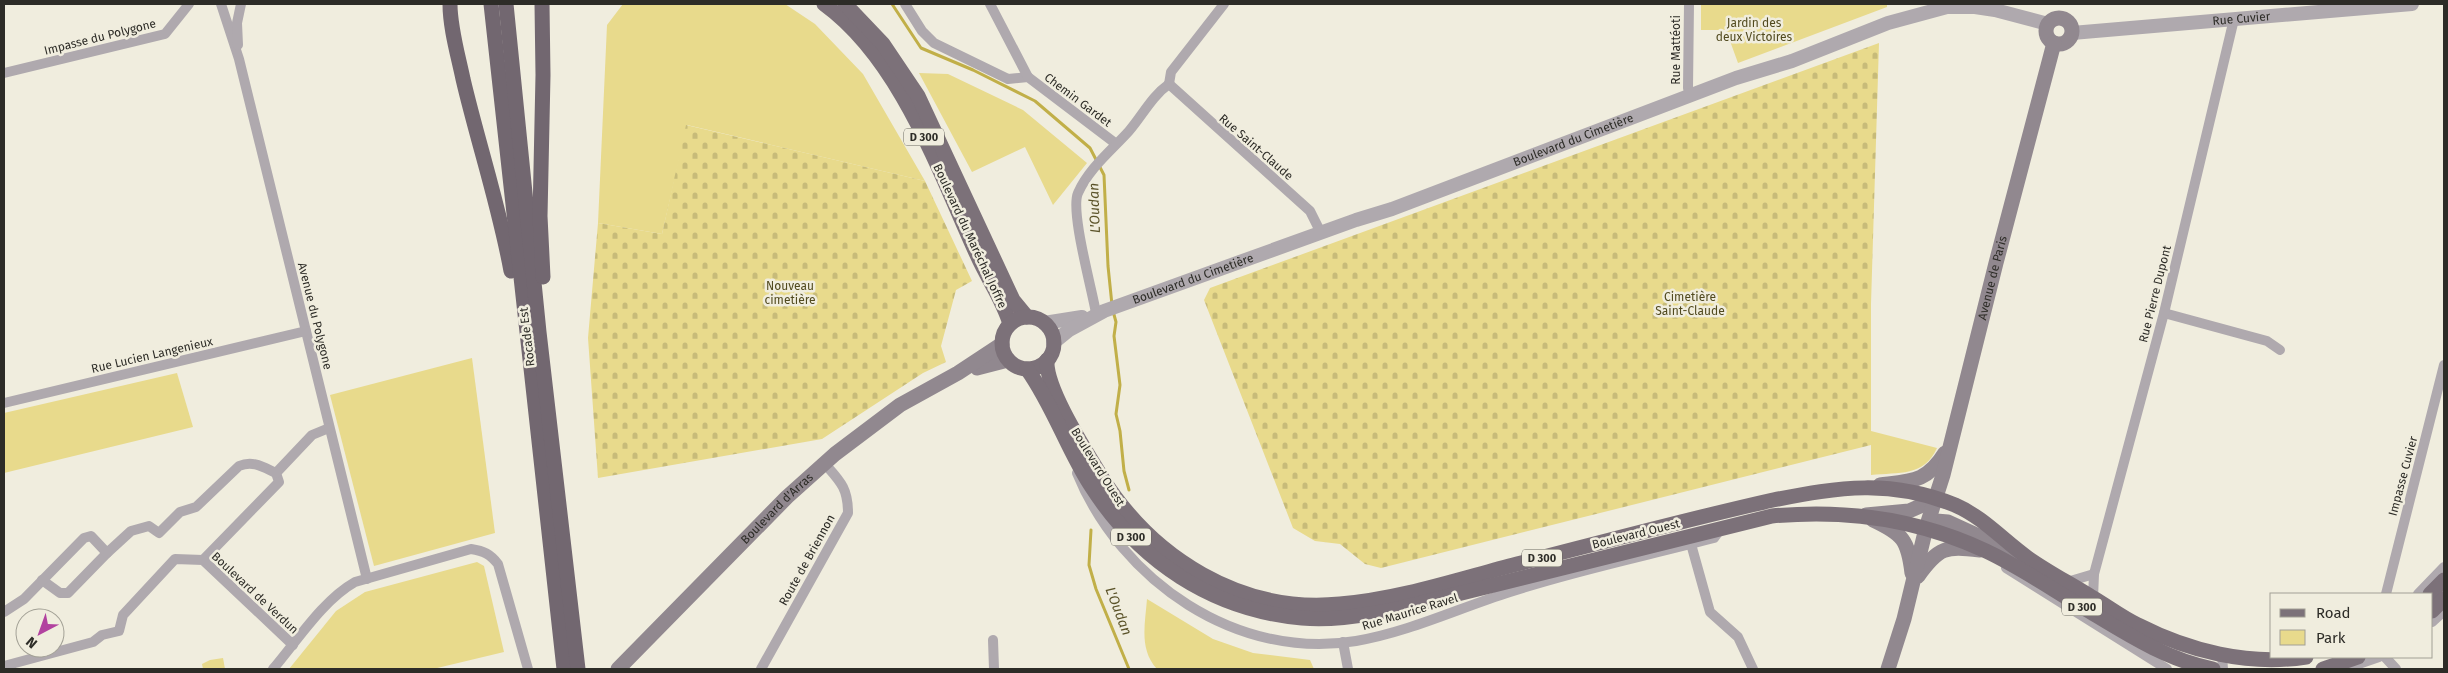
<svg xmlns="http://www.w3.org/2000/svg" width="2448" height="673" viewBox="0 0 2448 673" font-family="'Fira Sans',sans-serif">
<style>
.green{fill:#e8da8c}
.cemetery{fill:url(#cemetery-stones)}
.lines{fill:none;stroke-linecap:round;stroke-linejoin:round}
.stream{stroke:#c1af48;stroke-width:3}
.minor{stroke:#afa9ae;stroke-width:10}
.tertiary{stroke:#afa9ae;stroke-width:14}
.secondary{stroke:#91888f;stroke-width:15}
.primary{stroke:#7c7179;stroke-width:15}
.trunk{stroke:#726770;stroke-width:15}
.labels{text-anchor:middle;stroke-width:5;stroke-linejoin:round;paint-order:stroke}
.shield{fill:#f0edde;stroke:#68665e;stroke-width:1}
.shield-label{font-size:11px;font-weight:bold;fill:#2d2c27}
.street-label{font-size:12px;fill:#2d2c27;stroke:#f0edde}
.park-label{font-size:12px;fill:#514a1f;stroke:#f0edde}
.water-label{font-size:14px;font-style:italic;fill:#5a5228;stroke:#f0edde}
</style>
<defs>
<pattern id="cemetery-stones" width="16" height="16" patternUnits="userSpaceOnUse" patternTransform="scale(1.25)"><rect width="16" height="16" fill="#e8da8c"/><path d="M2 7V4a2 2 0 0 1 4 0v3zM10 15v-3a2 2 0 0 1 4 0v3z" fill="#c7bb79"/></pattern>
</defs>
<rect width="100%" height="100%" fill="#f0edde"/>
<!-- green -->
<g class="green">
<polygon points="623,4 785,4 815,24 863,74 925,181 687,125 662,234 598,223 607,25"/>
<polygon points="1701,4 1887,4 1887,7 1738,63 1726,30 1701,30"/>
<polygon points="919,73 948,74 1023,110 1087,163 1053,205 1025,147 972,172"/>
<polygon points="472,358 495,533 374,566 330,395"/>
<polygon points="177,373 193,427 4,473 4,413"/>
<path d="M 1871,431 L 1937,448 C 1924,477 1899,472 1871,475 Z"/>
<polygon points="477,562 484,566 504,652 433,669 289,669 336,611 365,592"/>
<path d="M 1147,599 L 1213,639 L 1253,653 L 1310,660 L 1314,669 L 1157,669 C 1139,649 1145,625 1147,599 Z"/>
<polygon points="223,658 225,669 203,669 202,664 210,660"/>
</g>
<!-- cemetery -->
<g class="cemetery">
<polygon points="1879,43 1871,304 1871,445 1381,568 1365,564 1340,544 1315,541 1293,528 1204,300 1210,288"/>
<polygon points="686,125 925,181 972,281 956,290 941,346 946,362 923,373 822,439 598,478 588,338 598,223 662,234"/>
</g>
<g class="lines">
<!-- stream -->
<g class="stream">
<polyline points="892,4 921,48 973,70 1035,101 1090,148 1104,175 1108,266 1112,305"/>
<polyline points="1113,311 1116,322 1114,336 1120,385 1116,414 1120,431 1124,471 1129,490"/>
<polyline points="1091,530 1089,565 1096,589 1129,669"/>
</g>
<!-- minor -->
<g class="minor">
<polyline points="221,4 239,59 367,579"/>
<polyline points="905,4 922,31 934,43 1008,79 1028,77 1115,143"/>
<polyline points="990,4 1028,77"/>
<polyline points="1689,4 1688,88 1690,96"/>
<polyline points="238,45 237,23 241,4"/>
<polyline points="4,73 165,34 189,4"/>
<polyline points="1169,84 1310,211 1321,233"/>
<polyline points="1169,84 1171,72 1224,4"/>
<path d="M 1096,313 C 1092,289 1070,211 1078,193 C 1089,168 1112,150 1129,131 C 1142,116 1152,96 1169,84"/>
<polyline points="2164,313 2267,341 2280,350"/>
<polyline points="4,403 306,331"/>
<path d="M 1077,473 C 1121,581 1237,661 1356,641 C 1409,632 1459,608 1510,592 C 1577,570 1646,556 1714,538 L 1722,527"/>
<polyline points="1691,544 1710,612 1738,637 1753,669"/>
<polyline points="203,560 279,482 276,473"/>
<polyline points="2006,568 2167,669"/>
<polyline points="2094,574 2164,313 2234,19"/>
<polyline points="42,580 60,593 68,593 107,553"/>
<polyline points="2067,582 2094,574 2093,598"/>
<polyline points="2386,594 2444,365"/>
<polyline points="2418,594 2444,567"/>
<path d="M 4,612 L 24,599 L 84,538 L 91,536 L 107,553 L 131,531 L 149,526 L 159,533 L 180,512 L 196,507 L 239,466 C 253,460 263,467 276,473 L 312,435 L 329,428"/>
<polyline points="2432,622 2444,611"/>
<polyline points="993,640 994,669"/>
<polyline points="1343,642 1348,669"/>
<polyline points="2222,655 2223,669"/>
<polyline points="2385,657 2396,669"/>
<polyline points="4,666 93,642 102,635 119,631 123,615 175,559 203,560 293,645"/>
<polyline points="2347,668 2379,657"/>
<path d="M 273,669 C 297,641 323,600 355,582 L 471,549 C 484,551 490,554 498,564 L 528,669"/>
<path d="M 761,669 L 848,513 C 848,488 840,481 825,464"/>
</g>
<!-- tertiary -->
<g class="tertiary">
<path id="s1" d="M 2072,33 L 2412,4"/>
<polyline points="1044,323 1082,317"/>
<path id="s2" d="M 1053,343 L 1069,330 L 1104,311 L 1356,220 L 1392,209 L 1736,78 L 1792,61 L 1888,23 L 1947,7 L 1975,7 L 1995,10 L 2048,24"/>
</g>
<!-- secondary -->
<g class="secondary">
<circle cx="2059" cy="31" r="13"/>
<polyline points="977,368 1008,360"/>
<path d="M 1880,485 C 1912,481 1927,482 1945,453"/>
<polyline points="1866,515 1909,511 1936,499"/>
<path d="M 1873,520 C 1903,534 1908,540 1912,573"/>
<polyline points="1926,528 1936,521 1948,522 2018,554"/>
<path d="M 1918,576 C 1939,547 1945,546 1980,550"/>
<path id="s3" d="M 618,669 L 787,497 L 835,454 L 900,405 L 958,373 L 1002,344"/>
<path id="s4" d="M 1888,669 L 1904,619 L 1926,528 L 1943,475 L 1996,263 L 2054,43"/>
</g>
<!-- primary -->
<g class="primary">
<path d="M 824,4 C 901,60 939,172 977,255 C 987,278 1003,300 1010,324"/>
<polyline points="845,4 883,44 918,96 1013,300 1027,317"/>
<circle cx="1028" cy="343" r="26"/>
<path d="M 1047,360 C 1045,388 1086,451 1101,476 C 1152,558 1241,614 1340,604 C 1400,599 1459,579 1517,564 C 1603,542 1688,519 1773,500 C 1840,487 1890,479 1955,505 C 1983,517 2004,541 2028,558 C 2048,572 2069,583 2090,596 C 2106,605 2121,617 2138,625 C 2189,651 2248,666 2306,657"/>
<path d="M 1027,369 C 1053,405 1067,449 1091,486 C 1139,561 1212,610 1302,618 C 1332,621 1363,615 1393,610 L 1772,516 C 1846,509 1918,519 1986,551 C 2020,567 2052,589 2084,608 C 2124,632 2166,660 2213,669"/>
<polyline points="2430,594 2444,580"/>
<polyline points="2432,611 2444,599"/>
<polyline points="2323,669 2358,657"/>
</g>
<!-- trunk -->
<g class="trunk">
<path d="M 450,4 C 450,28 458,55 463,79 C 478,143 499,205 511,271"/>
<polyline points="491,4 564,669"/>
<polyline points="506,4 539,332 578,669"/>
<polyline points="542,4 543,75 540,216 543,277"/>
</g>
</g>
<g class="labels">
<!-- shield labels -->
<g class="shield">
<rect x="904" y="128.5" width="40" height="17" rx="4"/>
<rect x="1111" y="528.5" width="40" height="17" rx="4"/>
<rect x="1522" y="549.5" width="40" height="17" rx="4"/>
<rect x="2062" y="598.5" width="40" height="17" rx="4"/>
</g>
<g class="shield-label">
<text x="924" y="141">D 300</text>
<text x="1131" y="541">D 300</text>
<text x="1542" y="562">D 300</text>
<text x="2082" y="611">D 300</text>
</g>
<!-- street labels -->
<g class="street-label">
<text dy="4" stroke="none"><textPath href="#s1" startOffset="170">Rue Cuvier</textPath></text>
<text transform="translate(100 37) rotate(-14)" y="4">Impasse du Polygone</text>
<text transform="translate(1676 50) rotate(-90)" y="4">Rue Mattéoti</text>
<text transform="translate(1078 100) rotate(37)" y="4">Chemin Gardet</text>
<text dy="4" stroke="none"><textPath href="#s2" startOffset="560">Boulevard du Cimetière</textPath></text>
<text transform="translate(1256 147) rotate(41)" y="4">Rue Saint-Claude</text>
<text transform="translate(970 236) rotate(65)" y="4">Boulevard du Maréchal Joffre</text>
<text dy="4" stroke="none"><textPath href="#s4" startOffset="405">Avenue de Paris</textPath></text>
<text dy="4" stroke="none"><textPath href="#s2" startOffset="155">Boulevard du Cimetière</textPath></text>
<text transform="translate(2155 294) rotate(-76)" y="4">Rue Pierre Dupont</text>
<text transform="translate(315 316) rotate(76)" y="4">Avenue du Polygone</text>
<text transform="translate(527 337) rotate(-97)" y="4">Rocade Est</text>
<text transform="translate(152 355) rotate(-13)" y="4">Rue Lucien Langenieux</text>
<text transform="translate(1098 467) rotate(58)" y="4">Boulevard Ouest</text>
<text transform="translate(2403 476) rotate(-75)" y="4">Impasse Cuvier</text>
<text dy="4" stroke="none"><textPath href="#s3" startOffset="226">Boulevard d'Arras</textPath></text>
<text transform="translate(1636 534) rotate(-14)" y="4">Boulevard Ouest</text>
<text transform="translate(807 560) rotate(-61)" y="4">Route de Briennon</text>
<text transform="translate(255 593) rotate(43)" y="4">Boulevard de Verdun</text>
<text transform="translate(1410 612) rotate(-17)" y="4">Rue Maurice Ravel</text>
</g>
<!-- park labels -->
<g class="park-label">
<text x="1754" y="27">Jardin des<tspan x="1754" dy="14">deux Victoires</tspan></text>
<text x="790" y="290">Nouveau<tspan x="790" dy="14">cimetière</tspan></text>
<text x="1690" y="301">Cimetière<tspan x="1690" dy="14">Saint-Claude</tspan></text>
</g>
<!-- water labels -->
<g class="water-label">
<text transform="translate(1094 208) rotate(-92)" y="5">L'Oudan</text>
<text transform="translate(1119 611) rotate(69)" y="5">L'Oudan</text>
</g>
</g>
<!-- border -->
<rect width="2448" height="673" fill="none" stroke="#2d2c27" stroke-width="10"/>
<!-- legend -->
<rect x="2270" y="593" width="162" height="65" fill="#f0edde" stroke="#a2a095"/>
<rect x="2280" y="609" width="25" height="8" fill="#7c7179" stroke="#a2a095"/>
<text x="2316" y="618" font-size="15" fill="#2d2c27">Road</text>
<rect x="2280" y="630" width="25" height="15" fill="#e8da8c" stroke="#a2a095"/>
<text x="2316" y="643" font-size="15" fill="#2d2c27">Park</text>
<!-- north arrow -->
<g transform="translate(40 633) rotate(221)"><circle r="24" fill="#f0edde" stroke="#a2a095"/>
<path d="M0-4L9 19L0 12L-9 19Z" fill="#b2429f"/>
<text y="-8" font-size="14" font-weight="bold" text-anchor="middle" fill="#2d2c27">N</text>
</g>
</svg>
